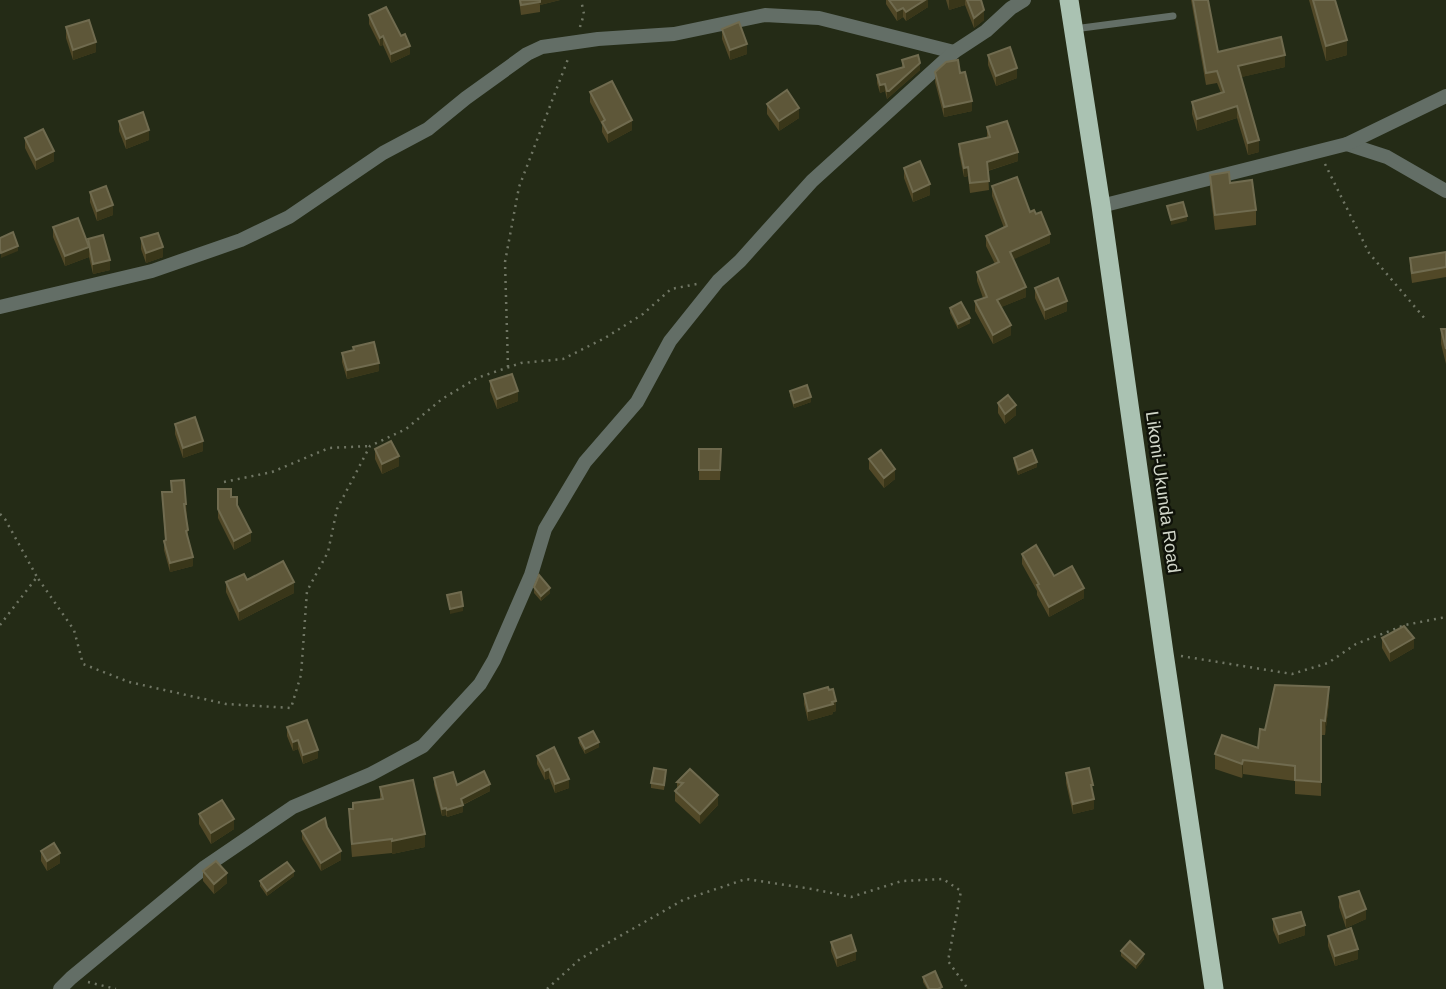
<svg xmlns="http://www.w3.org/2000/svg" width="1446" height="989" viewBox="0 0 1446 989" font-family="Helvetica,sans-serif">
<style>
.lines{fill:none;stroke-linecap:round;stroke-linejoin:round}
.path{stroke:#707664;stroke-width:2.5;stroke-dasharray:2 5;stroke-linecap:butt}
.service{stroke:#636e66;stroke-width:7}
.minor{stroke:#636e66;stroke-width:14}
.trunk{stroke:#aac2b2;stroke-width:19}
.wall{fill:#514827}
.shaded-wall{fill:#393619}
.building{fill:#5e5739;stroke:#706b4f;stroke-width:2}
.labels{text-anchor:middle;stroke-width:5;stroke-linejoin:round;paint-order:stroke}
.street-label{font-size:18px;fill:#d1d6c9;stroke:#0f1209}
</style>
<rect width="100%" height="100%" fill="#242b16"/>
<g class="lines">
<!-- path -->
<g class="path">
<polyline points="580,27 584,14 581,0"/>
<polyline points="1325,164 1369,253 1426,320"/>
<polyline points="508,367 505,262 519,187 568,59"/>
<polyline points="224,482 272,472 329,448 370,446"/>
<polyline points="0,514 5,519 37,577"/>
<polyline points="0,625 37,577 74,630 83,664 129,682 226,704 291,708 301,675 307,591 328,552 337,509 370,446 406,429 442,399 477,378 521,363 563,359 605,338 643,314 671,289 697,284"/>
<polyline points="1181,656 1292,674 1328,663 1356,644 1405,625 1446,617"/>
<polyline points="88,982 116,989"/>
<polyline points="547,989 580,959 683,900 746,879 812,889 851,897 902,881 943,879 961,891 948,961 968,989"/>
</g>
<!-- service -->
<polyline class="service" points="1074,29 1173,16"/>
<!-- minor -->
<g class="minor">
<polyline points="1347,144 1387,157 1446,191"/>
<polyline points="1101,206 1347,144 1446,96"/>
<polyline points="0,307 152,271 241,240 289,217 383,153 428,129 466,98 527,54 542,47 598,39 674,34 765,15 819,18 954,52"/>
<polyline points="60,989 71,978 205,867 293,807 371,774 423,746 480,684 494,660 531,575 545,529 585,462 637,402 670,341 718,281 740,261 812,181 954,52 986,31 1011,8 1024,0"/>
</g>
<!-- trunk -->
<polyline class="trunk" points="1069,0 1101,206 1164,653 1214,989"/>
</g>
<!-- wall -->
<g class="wall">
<polygon points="519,0 560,0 540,5 540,12 521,15"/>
<polygon points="886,0 928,0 928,7 906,21 903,17 897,21 886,4"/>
<polygon points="946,0 981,0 984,20 974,28 965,5 949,10"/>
<polygon points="1191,0 1208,0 1218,52 1285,67 1241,77 1259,152 1248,155 1237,118 1197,131 1192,114 1192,102 1221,93 1217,83 1206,85"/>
<polygon points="1309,0 1335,0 1347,55 1326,61"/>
<polygon points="369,15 410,54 391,63 383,45 380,46 369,24"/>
<polygon points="66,27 96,52 73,60 66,38"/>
<polygon points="722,29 747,54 730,60 722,39"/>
<polygon points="988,55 1017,78 996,86 988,65"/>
<polygon points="902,60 920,70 887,99 885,91 880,93 877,83 877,75 902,67"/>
<polygon points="935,72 960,73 972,111 944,117 935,82"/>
<polygon points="590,92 632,130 608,143 602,132 602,125 590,102"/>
<polygon points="767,104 799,118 779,131 767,114"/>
<polygon points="119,121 149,140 126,149 119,131"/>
<polygon points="987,127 1018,161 988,171 989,190 970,193 968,176 964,177 959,153 959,144 987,138"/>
<polygon points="25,138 54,161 36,170 25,148"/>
<polygon points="904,168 930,195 913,202 904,178"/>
<polygon points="1210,175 1230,183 1256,210 1256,225 1215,230 1210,190"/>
<polygon points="992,186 1030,212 1050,243 1013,259 1026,297 1001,307 1011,335 993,344 975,311 975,301 983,298 977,281 977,272 995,264 986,246 986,236 1004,228 992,196"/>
<polygon points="90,192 113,215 97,221 90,202"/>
<polygon points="53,227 88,242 110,270 93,274 89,257 65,266 53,237"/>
<polygon points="141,238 163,257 146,263 141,249"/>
<polygon points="1446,252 1446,277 1412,283 1410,268 1410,258"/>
<polygon points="1035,288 1067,311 1045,320 1035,298"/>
<polygon points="950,308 970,323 958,329 950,313"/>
<polygon points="1441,329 1446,329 1446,364 1441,344"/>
<polygon points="353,347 379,371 347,379 342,362 342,353 353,351"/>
<polygon points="490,381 518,401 497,409 490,391"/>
<polygon points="790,391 811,402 794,408 790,396"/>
<polygon points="998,403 1016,415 1005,424 998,413"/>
<polygon points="175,424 203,451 183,458 175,434"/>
<polygon points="375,449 399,466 382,474 375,459"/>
<polygon points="699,449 721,449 720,480 699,480"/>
<polygon points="1014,458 1037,467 1018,475 1014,463"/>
<polygon points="869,459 895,479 884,488 869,469"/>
<polygon points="171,481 186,504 188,539 193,566 170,572 164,550 164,541 165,540 162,492 171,492"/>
<polygon points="218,489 237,505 251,541 234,550 218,518"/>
<polygon points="1022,554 1054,576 1084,598 1049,617 1037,595 1037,591 1022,564"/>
<polygon points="247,580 294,593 239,621 226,592 226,582"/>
<polygon points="534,587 550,593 541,601 534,593"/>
<polygon points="1382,638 1414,648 1390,662 1382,648"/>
<polygon points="804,694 836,711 833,712 833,714 808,721 804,704"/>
<polygon points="1329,702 1325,735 1321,735 1321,796 1295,794 1295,781 1243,774 1242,778 1215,769 1215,754 1258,748 1265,730"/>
<polygon points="287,727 318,758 303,764 298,749 293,751 287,736"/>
<polygon points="579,738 599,747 585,754 579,743"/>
<polygon points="537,756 569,788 555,793 549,778 545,780 537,764"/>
<polygon points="690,769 718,805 700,824 675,801 675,791 677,788 677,782"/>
<polygon points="1066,773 1093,793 1094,809 1073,814 1066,783"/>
<polygon points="666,775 664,790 651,788 651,783"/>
<polygon points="434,778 457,785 490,791 463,805 463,812 447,817 446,815 442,816 434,785"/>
<polygon points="380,787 425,847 392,854 392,853 352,857 349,822 349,809 380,799"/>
<polygon points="199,814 234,829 211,844 199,824"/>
<polygon points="327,827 341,860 321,871 302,839 302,831"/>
<polygon points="41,851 60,863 47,871 41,861"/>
<polygon points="203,871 227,883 214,894 203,881"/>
<polygon points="294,876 267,896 260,886 260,881"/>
<polygon points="1339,897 1366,919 1346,928 1339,907"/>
<polygon points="1273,919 1305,935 1279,944 1273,930"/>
<polygon points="1328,936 1358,959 1335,966 1328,946"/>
<polygon points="831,942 856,960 837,967 831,951"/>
<polygon points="1121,951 1144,959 1136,969 1121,956"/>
<polygon points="923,977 942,989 927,989 923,982"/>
</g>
<!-- shaded-wall -->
<g class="shaded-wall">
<polygon points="539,0 560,0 540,5"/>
<polygon points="925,0 928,0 928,7 906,21 906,12"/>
<polygon points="949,0 965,0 965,5 949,10"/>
<polygon points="903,8 903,17 897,21 897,11"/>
<polygon points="984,10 984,20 974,28 974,18"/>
<polygon points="383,36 383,45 380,46 380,38"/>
<polygon points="1347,40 1347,55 1326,61 1326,46"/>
<polygon points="96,42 96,52 73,60 73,50"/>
<polygon points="747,44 747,54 730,60 730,50"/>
<polygon points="410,46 410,54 391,63 391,54"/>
<polygon points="1285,55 1285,67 1238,78 1238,66"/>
<polygon points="920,63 920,70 887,99 887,91"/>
<polygon points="1017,68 1017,78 996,86 996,76"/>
<polygon points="885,84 885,91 880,93 880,85"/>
<polygon points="972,101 972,111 944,117 944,107"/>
<polygon points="1237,106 1237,118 1197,131 1197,119"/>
<polygon points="799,108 799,118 779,131 779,121"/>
<polygon points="632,120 632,130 608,143 608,133"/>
<polygon points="149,130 149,140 126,149 126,139"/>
<polygon points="1259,140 1259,152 1248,155 1248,143"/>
<polygon points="54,151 54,161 36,170 36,160"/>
<polygon points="1018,152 1018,161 987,171 987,162"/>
<polygon points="968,167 968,176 964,177 964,168"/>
<polygon points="930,184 930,195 913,202 913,192"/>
<polygon points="113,205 113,215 97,221 97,211"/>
<polygon points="1187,216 1187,221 1171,225 1171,220"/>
<polygon points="1050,234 1050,243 1010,261 1010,252"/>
<polygon points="18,246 18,251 1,258 1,253"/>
<polygon points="89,247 89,257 65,266 65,256"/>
<polygon points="163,247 163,257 146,263 146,253"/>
<polygon points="110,260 110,270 93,274 93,264"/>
<polygon points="1026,287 1026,297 997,309 997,300"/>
<polygon points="1067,301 1067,311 1045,320 1045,310"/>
<polygon points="970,318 970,323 958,329 958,324"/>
<polygon points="1011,325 1011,335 993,344 993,335"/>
<polygon points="379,363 379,371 347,379 347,370"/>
<polygon points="518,391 518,401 497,409 497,399"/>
<polygon points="811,397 811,402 794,408 794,403"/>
<polygon points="1016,405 1016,415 1005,424 1005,414"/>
<polygon points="203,441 203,451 183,458 183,448"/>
<polygon points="399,456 399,466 382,474 382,464"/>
<polygon points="1037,462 1037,467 1018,475 1018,470"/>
<polygon points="895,469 895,479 884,488 884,478"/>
<polygon points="251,532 251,541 234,550 234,541"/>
<polygon points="193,557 193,566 170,572 170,563"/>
<polygon points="294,582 294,593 239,621 239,611"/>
<polygon points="550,588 550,593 541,601 541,596"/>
<polygon points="1084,588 1084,598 1049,617 1049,607"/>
<polygon points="463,606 463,611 450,614 450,609"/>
<polygon points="1414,638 1414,648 1390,662 1390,652"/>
<polygon points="1329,687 1329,702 1325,735 1325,721"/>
<polygon points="836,701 836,711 833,712 833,714 808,721 808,711"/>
<polygon points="298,740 298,749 293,751 293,742"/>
<polygon points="599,742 599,747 585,754 585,749"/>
<polygon points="318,750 318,758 303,764 303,755"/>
<polygon points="1243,760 1243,774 1242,778 1242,764"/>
<polygon points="549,769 549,778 545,780 545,771"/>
<polygon points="569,779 569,788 555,793 555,784"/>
<polygon points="490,784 490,791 462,805 463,805 463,812 447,817 447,810 461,799"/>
<polygon points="718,795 718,805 700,824 700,814"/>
<polygon points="1094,799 1094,809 1073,814 1073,804"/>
<polygon points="446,808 446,815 442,816 442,809"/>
<polygon points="234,819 234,829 211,844 211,833"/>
<polygon points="425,834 425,847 392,854 392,841"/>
<polygon points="341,851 341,860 321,871 321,863"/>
<polygon points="60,853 60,863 47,871 47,861"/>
<polygon points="294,871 294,876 267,896 267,891"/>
<polygon points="227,873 227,883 214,894 214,884"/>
<polygon points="1366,909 1366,919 1346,928 1346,918"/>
<polygon points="1305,925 1305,935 1279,944 1279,934"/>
<polygon points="1358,949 1358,959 1335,966 1335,956"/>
<polygon points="856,951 856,960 837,967 837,958"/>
<polygon points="1144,954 1144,959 1136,969 1136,964"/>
</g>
<!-- building -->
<g class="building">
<polygon points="520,0 540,0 540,2 521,5"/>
<polygon points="889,0 925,0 906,12 903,8 897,11"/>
<polygon points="967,0 981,0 984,10 974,18"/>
<polygon points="1193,0 1208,0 1218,52 1281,37 1285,55 1238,66 1259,140 1248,143 1237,106 1197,119 1192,102 1224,92 1217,71 1206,73"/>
<polygon points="1313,0 1335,0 1347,40 1326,46"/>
<polygon points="386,7 401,36 405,34 410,46 391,54 383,36 380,38 369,15"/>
<polygon points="89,20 96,42 73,50 66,27"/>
<polygon points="739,22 747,44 730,50 722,29"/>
<polygon points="1010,47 1017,68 996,76 988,55"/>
<polygon points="918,55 920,63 889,91 887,91 885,84 880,85 877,75 904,67 902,60"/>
<polygon points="958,60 960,73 965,72 972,101 944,107 935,72 946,62"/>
<polygon points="612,81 632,120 608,133 602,122 605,120 590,92"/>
<polygon points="787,90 799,108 779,121 767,104"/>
<polygon points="143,112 149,130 126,139 119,121"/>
<polygon points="1007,121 1018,152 987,162 989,181 970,183 968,167 964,168 959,144 990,137 987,127"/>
<polygon points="43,129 54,151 36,160 25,138"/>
<polygon points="920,161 930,184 913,192 904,168"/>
<polygon points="1229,172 1230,183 1252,180 1256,210 1215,215 1210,175"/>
<polygon points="1017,177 1030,212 1034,210 1036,214 1041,212 1050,234 1010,252 1026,287 997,300 1011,325 993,335 975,301 987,297 977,272 999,262 986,236 1007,226 992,186"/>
<polygon points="106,186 113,205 97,211 90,192"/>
<polygon points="1183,202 1187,216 1171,220 1167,206"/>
<polygon points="78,218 89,247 65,256 53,227"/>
<polygon points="13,232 18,246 1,253 0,249 0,238"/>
<polygon points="158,233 163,247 146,253 141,238"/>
<polygon points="103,235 110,260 93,264 88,239"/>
<polygon points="1446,252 1446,267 1412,273 1410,258"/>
<polygon points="1058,278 1067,301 1045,310 1035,288"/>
<polygon points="961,302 970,318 958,324 950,308"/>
<polygon points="1441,329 1446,329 1446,349"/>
<polygon points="374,342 379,363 347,370 342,353 354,350 353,347"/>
<polygon points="512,374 518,391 497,399 490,381"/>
<polygon points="807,385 811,397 794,403 790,391"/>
<polygon points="1008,395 1016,405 1005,414 998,403"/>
<polygon points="195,417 203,441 183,448 175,424"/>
<polygon points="391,441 399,456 382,464 375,449"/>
<polygon points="699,449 721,449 720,470 699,470"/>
<polygon points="881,450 895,469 884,478 869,459"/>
<polygon points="1032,450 1037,462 1018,470 1014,458"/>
<polygon points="184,480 186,504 184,504 188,530 186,531 193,557 170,563 164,541 166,540 162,492 172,492 171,481"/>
<polygon points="218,489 231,489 231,497 237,497 237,505 251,532 234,541 218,509"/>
<polygon points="1036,545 1054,576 1072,566 1084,588 1049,607 1037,585 1039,584 1022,554"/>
<polygon points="283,561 294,582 239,611 226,582 244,574 247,580"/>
<polygon points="539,575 550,588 541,596 534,587"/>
<polygon points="461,592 463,606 450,609 447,595"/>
<polygon points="1404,626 1414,638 1390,652 1382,638"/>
<polygon points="1275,685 1329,687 1325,721 1321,720 1321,782 1295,780 1295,766 1243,760 1242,764 1215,754 1222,735 1258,748 1260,729 1265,730"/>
<polygon points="828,687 829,690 833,689 836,701 832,702 833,704 808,711 804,694"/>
<polygon points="307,720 318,750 303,755 298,740 293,742 287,727"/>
<polygon points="593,731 599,742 585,749 579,738"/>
<polygon points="554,747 569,779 555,784 549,769 545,771 537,756"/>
<polygon points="654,768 666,770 664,785 651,783"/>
<polygon points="1089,768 1093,785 1091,785 1094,799 1073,804 1066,773"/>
<polygon points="690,769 718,795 700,814 675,791 683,783 677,782"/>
<polygon points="484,771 490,784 461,799 463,805 447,810 446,808 442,809 434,778 453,772 457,785"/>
<polygon points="413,780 425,834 392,841 392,839 352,844 349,809 353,809 353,803 383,799 380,787"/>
<polygon points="222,800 234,819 211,833 199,814"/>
<polygon points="325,818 327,827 341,851 321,863 302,831"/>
<polygon points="54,843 60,853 47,861 41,851"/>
<polygon points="216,861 227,873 214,884 203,871"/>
<polygon points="287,862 294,871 267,891 260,881"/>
<polygon points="1359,891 1366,909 1346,918 1339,897"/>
<polygon points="1301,912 1305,925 1279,934 1273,919"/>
<polygon points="1351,928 1358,949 1335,956 1328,936"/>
<polygon points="851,935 856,951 837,958 831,942"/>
<polygon points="1130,941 1144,954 1136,964 1121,951"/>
<polygon points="935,971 942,987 938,989 929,989 923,977"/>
</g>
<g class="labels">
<!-- street labels -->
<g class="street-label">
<text transform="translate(1163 492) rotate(82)" y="6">Likoni-Ukunda Road</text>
</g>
</g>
</svg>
